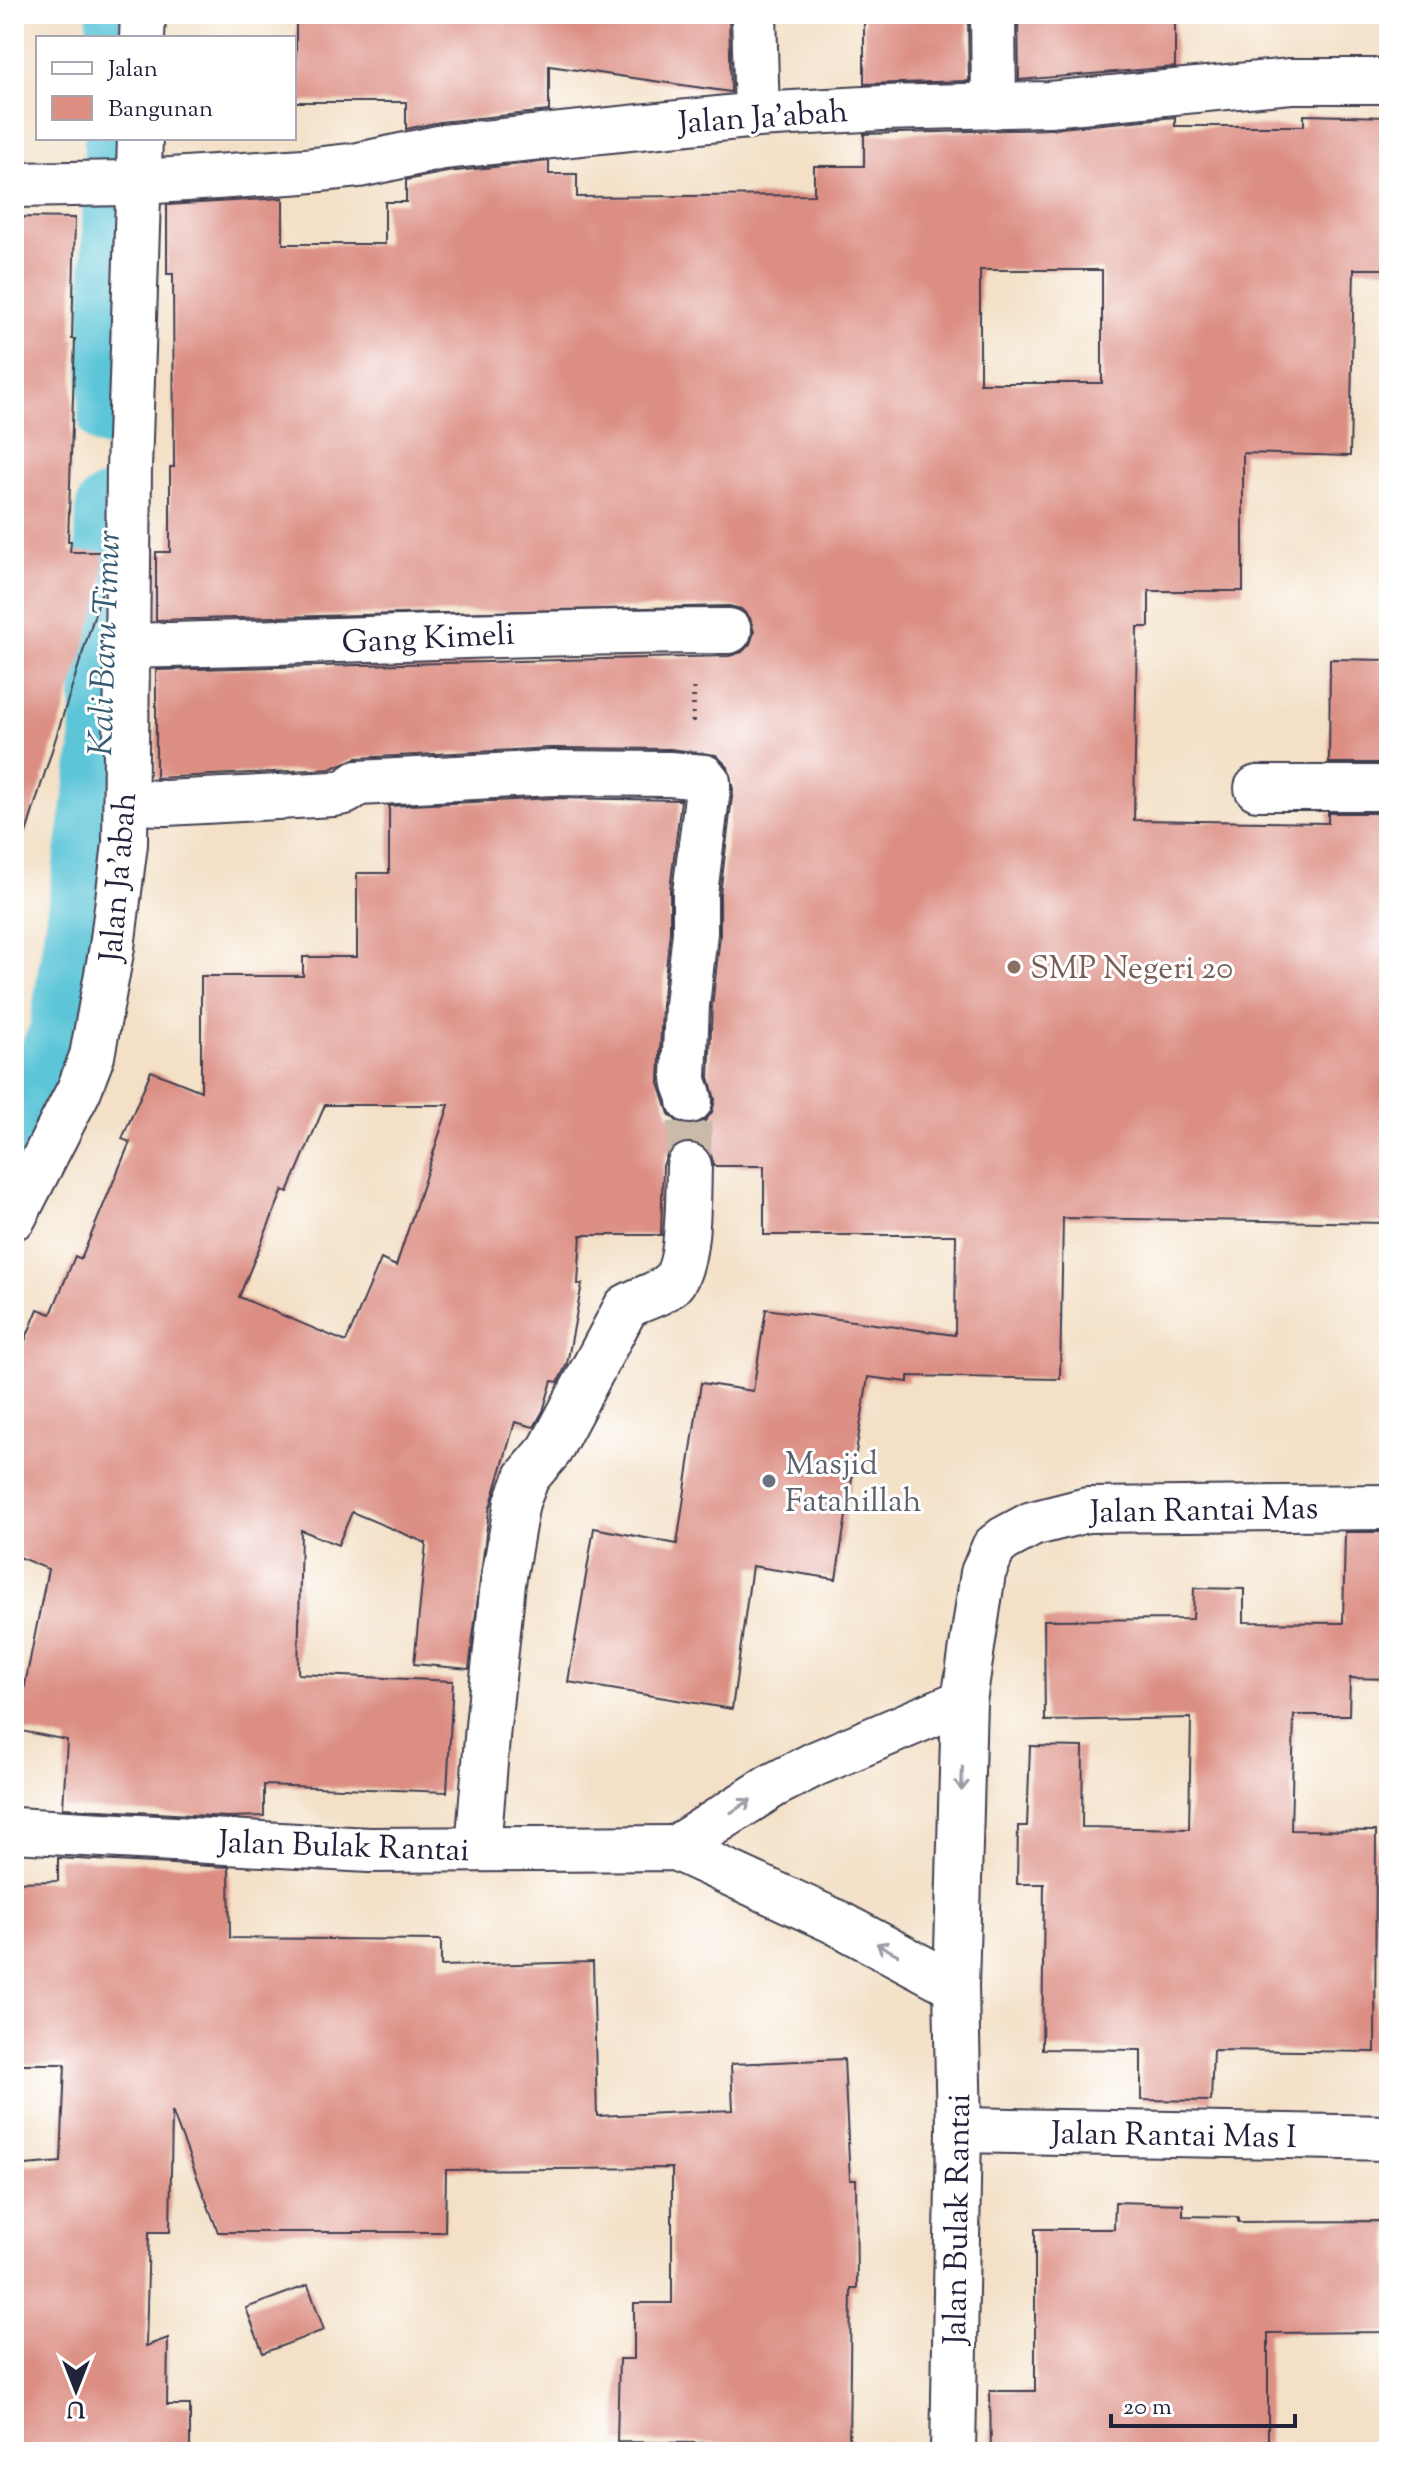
<svg xmlns="http://www.w3.org/2000/svg" width="1403" height="2466" viewBox="0 0 1403 2466" font-family="'Sorts Mill Goudy',serif">
<style>
.lines{fill:none;stroke-linecap:round;stroke-linejoin:round}
.canal{stroke:#5cc5d8;stroke-width:64}
.building{fill:#dc8e83;fill-rule:evenodd}
.minor-tunnel{stroke:#c9baaa;stroke-width:44;stroke-dasharray:44 22;stroke-linecap:butt}
.minor-casing{stroke:#413e50;stroke-width:48}
.path{stroke:#413e50;stroke-width:5;stroke-dasharray:2 6;stroke-linecap:butt}
.minor{stroke:#fff;stroke-width:44}
.oneway{stroke:#9c9ca7}
.education-dot{fill:#8d6e63;stroke:#fff;stroke-width:3}
.worship-dot{fill:#6b7280;stroke:#fff;stroke-width:3}
.labels{text-anchor:middle;stroke-width:6;stroke-linejoin:round;paint-order:stroke}
.street-label{font-size:32px;fill:#22223b;stroke:#fff}
.education-label{font-size:32px;fill:#785e54;stroke:#fff;text-anchor:start}
.worship-label{font-size:32px;fill:#5b616d;stroke:#fff;text-anchor:start}
.water-label{font-size:34px;font-style:italic;fill:#365b72;stroke:#fff}
</style>
<rect width="100%" height="100%" fill="#fff"/>
<filter id="ink" filterUnits="userSpaceOnUse"><feTurbulence type="fractalNoise" baseFrequency=".0125" numOctaves="2"/><feDisplacementMap in="SourceGraphic" scale="16" xChannelSelector="R" yChannelSelector="G"/><feConvolveMatrix kernelMatrix="1 2 1 2 8 2 1 2 1" color-interpolation-filters="sRGB"/></filter>
<filter id="wash" filterUnits="userSpaceOnUse"><feTurbulence type="fractalNoise" baseFrequency=".006" numOctaves="4" result="noise"/><feDisplacementMap in="SourceGraphic" scale="32" xChannelSelector="R" yChannelSelector="G"/><feGaussianBlur stdDeviation="1.8" result="paint"/><feColorMatrix in="noise" values="0 0 0 0 0 0 0 0 0 0 0 0 0 0 0 0 0 1.4 0 .05"/><feComposite in="paint" operator="in"/></filter>
<g filter="url(#wash)">
<rect width="100%" height="100%" fill="#f3e0c6"/>
<g class="lines">
<!-- canal -->
<g class="canal">
<polyline points="118,38 119,14"/>
<polyline points="110,416 116,138"/>
<polyline points="14,1135 61,1033 102,751 108,508"/>
</g>
</g>
<g id="blocks">
<!-- building -->
<g class="building">
<polygon points="296,14 729,14 731,92 549,66 549,111 440,122 406,129 406,102 296,102"/>
<polygon points="864,14 968,14 969,81 864,84"/>
<polygon points="1018,14 1175,14 1175,67 1019,80"/>
<path d="M 1304,115 L 1389,117 L 1389,269 L 1354,269 L 1350,456 L 1243,453 L 1243,591 L 1149,591 L 1149,627 L 1137,627 L 1134,820 L 1328,823 L 1328,813 L 1389,813 L 1389,1223 L 1063,1218 L 1060,1379 L 908,1376 L 908,1382 L 868,1377 L 836,1579 L 752,1566 L 732,1709 L 568,1682 L 594,1528 L 677,1544 L 701,1383 L 753,1391 L 766,1309 L 955,1335 L 956,1235 L 764,1235 L 764,1166 L 714,1166 L 711,1155 L 703,1145 L 690,1141 L 678,1144 L 668,1152 L 663,1166 L 661,1235 L 581,1235 L 578,1284 L 582,1284 L 567,1364 L 558,1382 L 552,1381 L 543,1411 L 534,1427 L 515,1422 L 489,1511 L 469,1669 L 414,1664 L 426,1543 L 352,1512 L 338,1545 L 301,1530 L 298,1674 L 453,1681 L 447,1792 L 264,1785 L 264,1816 L 228,1817 L 63,1808 L 67,1740 L 16,1730 L 48,1569 L 14,1555 L 14,1367 L 38,1309 L 51,1314 L 75,1256 L 81,1259 L 130,1142 L 122,1139 L 151,1071 L 201,1091 L 201,976 L 303,976 L 303,957 L 357,957 L 357,873 L 389,873 L 389,806 L 553,798 L 681,800 L 670,890 L 670,932 L 662,1004 L 659,1083 L 669,1114 L 680,1124 L 693,1126 L 705,1121 L 712,1112 L 715,1100 L 709,1077 L 712,1007 L 720,936 L 720,895 L 733,789 L 728,767 L 716,755 L 670,749 L 551,748 L 357,758 L 330,769 L 156,778 L 156,670 L 729,656 L 742,652 L 750,644 L 754,632 L 750,618 L 741,609 L 729,606 L 156,620 L 156,552 L 170,552 L 170,467 L 174,467 L 173,274 L 167,274 L 167,205 L 283,198 L 283,244 L 385,244 L 385,202 L 406,202 L 406,180 L 447,172 L 549,161 L 549,174 L 577,174 L 577,197 L 814,195 L 814,166 L 864,166 L 864,134 L 1050,129 L 1175,117 L 1175,126 L 1304,126 ZM 980,270 L 1102,270 L 1102,383 L 980,383 ZM 325,1105 L 449,1105 L 396,1266 L 381,1259 L 346,1342 L 239,1297 L 283,1190 L 288,1192 Z"/>
<polygon points="14,217 75,218 72,339 75,339 68,541 71,541 70,552 103,552 103,588 25,836 14,834"/>
<polygon points="1330,659 1389,660 1389,763 1329,763"/>
<polygon points="1345,1532 1389,1532 1389,1679 1350,1678 1349,1715 1294,1715 1291,1830 1376,1831 1375,2052 1213,2050 1211,2101 1141,2100 1141,2050 1042,2049 1044,1884 1017,1884 1018,1826 1027,1826 1030,1746 1083,1747 1082,1827 1189,1829 1191,1718 1045,1721 1044,1620 1193,1619 1194,1588 1244,1589 1244,1622 1343,1623"/>
<polygon points="58,1858 229,1867 230,1938 441,1940 441,1966 593,1962 597,2116 733,2110 731,2064 844,2059 850,2180 856,2180 857,2289 851,2289 849,2445 617,2442 619,2359 634,2359 634,2303 672,2303 672,2168 446,2170 445,2232 218,2232 172,2111 170,2232 149,2232 146,2346 168,2338 167,2405 190,2405 190,2452 14,2452 14,2166 61,2162 65,2064 14,2064 14,1882 58,1881"/>
<polygon points="1115,2202 1183,2204 1183,2216 1238,2217 1238,2222 1389,2221 1389,2332 1268,2333 1268,2452 991,2452 990,2391 1035,2391 1035,2229 1114,2229"/>
<polygon points="308,2285 324,2330 263,2353 246,2308"/>
</g>
</g>
</g>
<g filter="url(#ink)">
<use href="#blocks" fill-opacity="0" stroke="#413e50" stroke-width="2"/>
<g class="lines">
<!-- minor-tunnel -->
<polyline class="minor-tunnel" points="689,1166 690,1101"/>
<defs>
<g id="minor">
<polyline points="754,14 757,115"/>
<polyline points="993,14 994,106"/>
<polyline points="142,38 143,14"/>
<polyline points="14,185 127,183 304,171 359,165 443,147 757,115 882,108 1049,104 1291,81 1389,81"/>
<path d="M 128,646 C 328,642 528,631 729,631"/>
<polyline points="1257,788 1389,788"/>
<path d="M 126,802 L 166,803 L 333,794 L 345,792 L 358,783 L 552,773 L 670,774 L 704,777 L 708,782 L 708,789 L 695,893 L 695,933 L 687,1005 L 684,1077 C 684,1087 690,1092 690,1101"/>
<polyline points="14,1217 79,1090 92,1056 112,947 125,844 129,469 140,138"/>
<polyline points="14,1830 369,1850 675,1848 834,1921 956,1986"/>
<polyline points="675,1848 772,1786 815,1764 964,1701"/>
<path d="M 478,1849 L 488,1726 L 503,1583 L 517,1502 L 527,1477 L 550,1450 L 626,1307 C 640,1298 658,1296 671,1284 C 690,1267 688,1192 689,1166"/>
<polyline points="959,2130 1389,2138"/>
<polyline points="953,2452 959,2130 956,1986 964,1701 983,1573 994,1547 1004,1539 1032,1524 1087,1510 1389,1507"/>
</g>
</defs>
<!-- minor casing -->
<use href="#minor" class="minor-casing"/>
<!-- path -->
<polyline class="path" points="693,722 694,684"/>
<!-- minor -->
<use href="#minor" class="minor"/>
</g>
<!-- one-way arrows -->
<defs><path id="oneway-shaft" d="M-6 0H5M1.5-3L5.5 0L1.5 3" fill="none" stroke-width="1.6" stroke-linecap="round" stroke-linejoin="round" transform="scale(2)"/></defs>
<g class="oneway">
<use href="#oneway-shaft" transform="translate(962 1779) rotate(92)"/>
<use href="#oneway-shaft" transform="translate(741 1806) rotate(-33)"/>
<use href="#oneway-shaft" transform="translate(887 1949) rotate(-152)"/>
</g>
</g>
<!-- markers -->
<circle class="education-dot" cx="1014" cy="967" r="8"/>
<circle class="worship-dot" cx="769" cy="1481" r="8"/>
<g class="labels">
<!-- street labels -->
<g class="street-label">
<text transform="translate(763 116) rotate(-4)" y="11">Jalan Ja'abah</text>
<text transform="translate(428 637) rotate(-3)" y="11">Gang Kimeli</text>
<text transform="translate(117 877) rotate(-85)" y="11">Jalan Ja'abah</text>
<text transform="translate(1204 1509) rotate(-1)" y="11">Jalan Rantai Mas</text>
<text transform="translate(344 1845) rotate(2)" y="11">Jalan Bulak Rantai</text>
<text transform="translate(1174 2134) rotate(1)" y="11">Jalan Rantai Mas I</text>
<text transform="translate(956 2219) rotate(-89)" y="11">Jalan Bulak Rantai</text>
</g>
<!-- education labels -->
<g class="education-label">
<text x="1030" y="978">SMP Negeri 20</text>
</g>
<!-- worship labels -->
<g class="worship-label">
<text x="785" y="1474">Masjid<tspan x="785" dy="37">Fatahillah</tspan></text>
</g>
<!-- water labels -->
<g class="water-label">
<text transform="translate(103 643) rotate(-88)" y="12">Kali Baru Timur</text>
</g>
</g>
<!-- margin -->
<rect width="1403" height="2466" fill="none" stroke="#fff" stroke-width="48"/>
<!-- legend -->
<rect x="36" y="36" width="260" height="104" fill="#ffffff" stroke="#a7a7b1" stroke-width="2"/>
<rect x="52" y="62" width="40" height="12" fill="#ffffff" stroke="#a7a7b1" stroke-width="2"/>
<text x="108" y="76" font-size="24" fill="#22223b">Jalan</text>
<rect x="52" y="96" width="40" height="24" fill="#dc8e83" stroke="#a7a7b1" stroke-width="2"/>
<text x="108" y="116" font-size="24" fill="#22223b">Bangunan</text>
<!-- north arrow -->
<g transform="translate(76 2390) rotate(180)" stroke="#ffffff" stroke-width="6" paint-order="stroke">
<path d="M0-6L14 30L0 20L-14 30Z" fill="#22223b"/>
<text y="-12" font-size="22" font-weight="bold" text-anchor="middle" fill="#22223b">U</text>
</g>
<!-- scale -->
<path d="M1111 2414v12h184v-12" fill="none" stroke="#22223b" stroke-width="4"/>
<text x="1123" y="2414" font-size="24" fill="#22223b" stroke="#ffffff" stroke-width="6" paint-order="stroke">20 m</text>
</svg>
